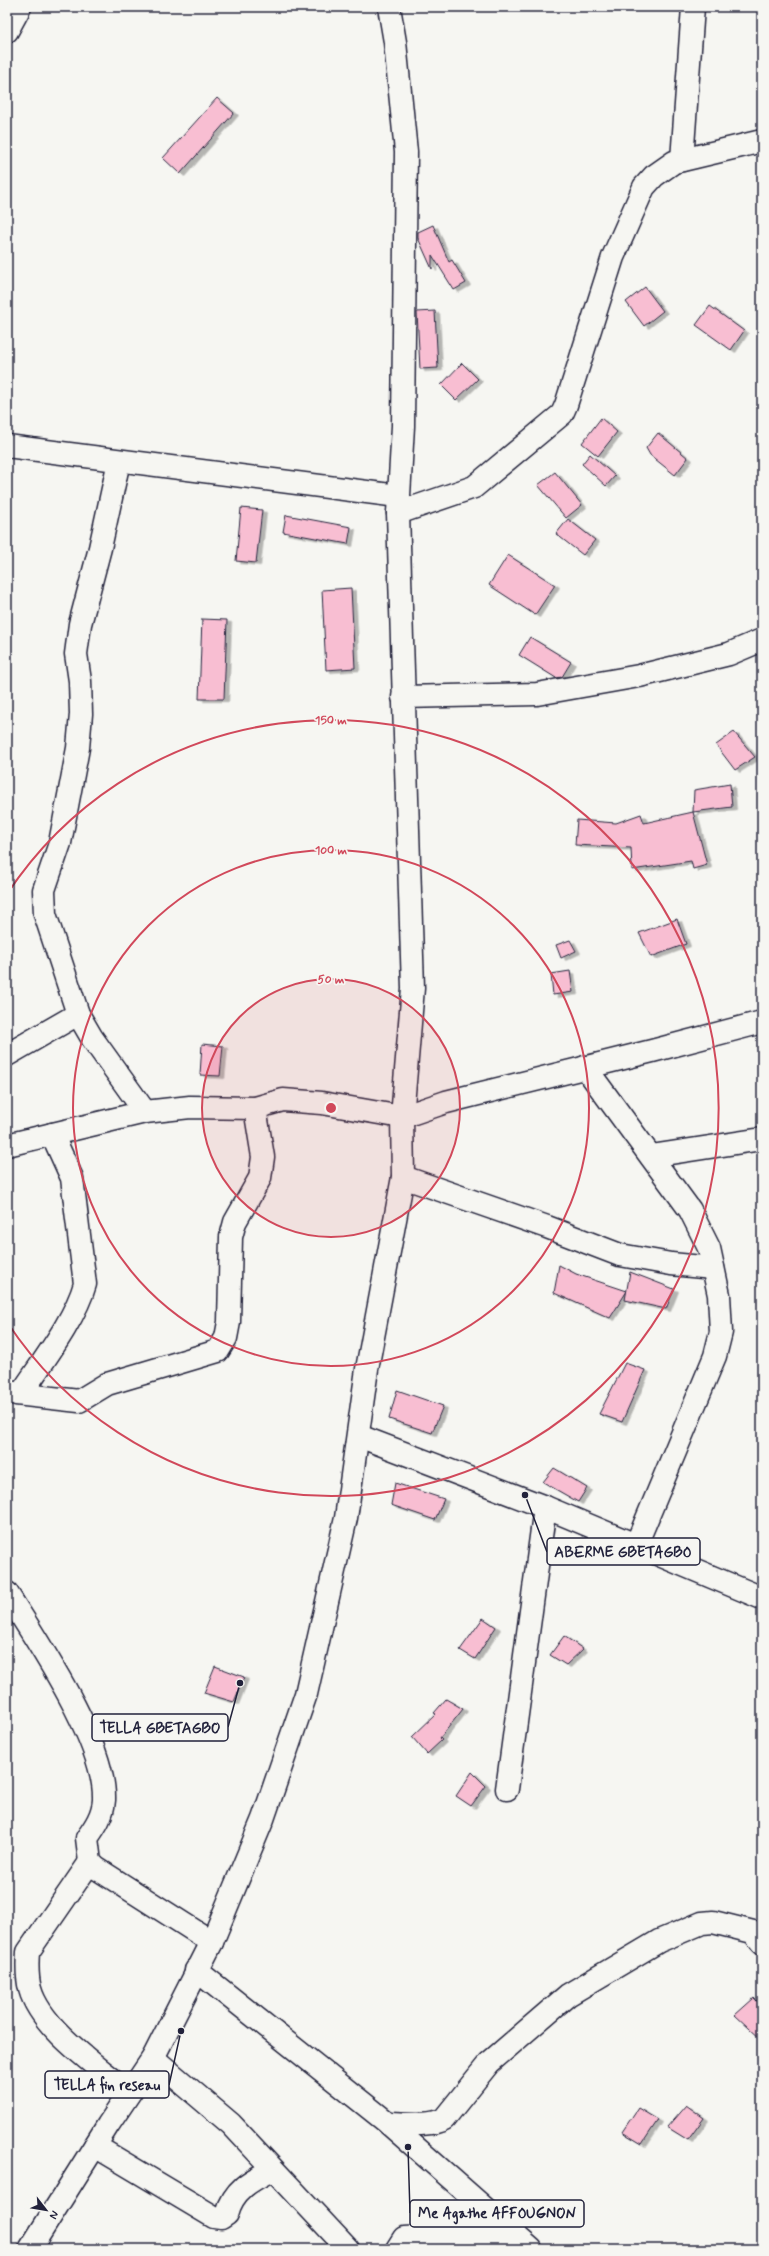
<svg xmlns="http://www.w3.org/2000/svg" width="769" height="2256" viewBox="0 0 769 2256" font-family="Mynerve,sans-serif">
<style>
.building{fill:#f8bed2;stroke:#22223b;filter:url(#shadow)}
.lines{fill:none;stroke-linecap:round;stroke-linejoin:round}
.minor-casing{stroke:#22223b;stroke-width:25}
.minor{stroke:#f6f6f2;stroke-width:22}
.ring{fill:none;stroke:#d1495b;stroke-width:2}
.centre{fill:#d1495b;stroke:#f6f6f2;stroke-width:2}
.ring-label{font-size:12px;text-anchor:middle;font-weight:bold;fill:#d1495b;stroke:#f6f6f2;stroke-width:3.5;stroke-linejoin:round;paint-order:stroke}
.leader{fill:none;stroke:#22223b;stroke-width:1.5}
.callout-dot{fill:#22223b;stroke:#f6f6f2;stroke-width:1.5}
.callout{fill:#f6f6f2;stroke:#22223b;stroke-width:1.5}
.callout-label{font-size:15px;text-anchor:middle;font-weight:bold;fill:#22223b}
</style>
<defs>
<filter id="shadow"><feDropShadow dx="4.5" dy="2.5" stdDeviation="0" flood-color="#0004"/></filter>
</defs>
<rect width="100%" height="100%" fill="#f6f6f2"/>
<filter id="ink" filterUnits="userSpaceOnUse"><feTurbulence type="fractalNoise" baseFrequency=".025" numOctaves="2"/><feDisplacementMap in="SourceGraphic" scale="8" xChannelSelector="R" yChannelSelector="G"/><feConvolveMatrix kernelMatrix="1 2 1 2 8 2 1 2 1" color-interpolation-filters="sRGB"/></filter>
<g filter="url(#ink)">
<!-- building -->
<g class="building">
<polygon points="217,98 234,113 180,174 163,158"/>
<polygon points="433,225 449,262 452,260 466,283 454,290 432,255 432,269 418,238 418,232"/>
<polygon points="645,287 663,311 644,326 626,302"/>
<polygon points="710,306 744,331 731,350 696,325"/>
<polygon points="435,311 438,368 420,369 417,312"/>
<polygon points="462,363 478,379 456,400 441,385"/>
<polygon points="601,418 617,432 598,456 582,443"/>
<polygon points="658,433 688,458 675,475 650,455 646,448"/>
<polygon points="590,454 615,476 606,486 582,464"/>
<polygon points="555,472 582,505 566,518 538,485"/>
<polygon points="241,508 262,510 256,563 236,561"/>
<polygon points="286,515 351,527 348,544 283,532"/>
<polygon points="568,519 595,540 583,555 556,534"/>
<polygon points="508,555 555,585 535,615 489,585"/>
<polygon points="351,588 355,668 326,670 322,590"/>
<polygon points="202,619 227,620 224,699 199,699"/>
<polygon points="530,637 571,662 562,677 556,678 519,655"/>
<polygon points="734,732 755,757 735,770 716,745"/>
<polygon points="730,784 732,807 693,812 694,790"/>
<polygon points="693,812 707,865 693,869 691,861 632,870 631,848 575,845 577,820 616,823 641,814 644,823"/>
<polygon points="677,919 686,944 651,957 639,933"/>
<polygon points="570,940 576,951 561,958 556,945"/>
<polygon points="570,971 573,992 553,995 551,974"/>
<polygon points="202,1044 223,1046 220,1076 200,1075"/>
<polygon points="559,1265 576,1274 627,1291 610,1318 554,1293"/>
<polygon points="630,1272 674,1289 666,1309 625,1300"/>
<polygon points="625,1363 645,1370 622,1422 599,1414"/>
<polygon points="397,1390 443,1406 432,1433 389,1419"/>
<polygon points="554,1468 587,1488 578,1502 543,1482"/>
<polygon points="395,1483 444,1499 435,1520 391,1505"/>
<polygon points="483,1618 496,1627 475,1659 460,1650"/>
<polygon points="564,1636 583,1649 566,1665 550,1655"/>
<polygon points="215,1666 244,1677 234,1702 204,1693"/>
<polygon points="446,1699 463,1709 440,1738 442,1740 427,1754 412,1737 436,1714 434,1713"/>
<polygon points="472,1772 486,1786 471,1806 456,1796"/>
<polygon points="754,1998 762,2006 762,2040 735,2015"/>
<polygon points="686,2105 704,2118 688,2140 667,2127"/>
<polygon points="638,2108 658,2120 642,2144 622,2132"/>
</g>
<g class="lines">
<defs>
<g id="minor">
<polyline points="7,31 20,7"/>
<polyline points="682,160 693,7"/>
<polyline points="7,446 398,496"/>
<polyline points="119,461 100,548 80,624 76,654 80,681 81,714 78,748 60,843 44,890 45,914 78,1014 92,1038 145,1112"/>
<polyline points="398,513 474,487 562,414 566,405 613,257 644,187 654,176 674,162 762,141"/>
<polyline points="403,697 537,694 639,676 729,654 762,640"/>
<polyline points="7,1055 78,1014"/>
<polyline points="585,1067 690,1210 709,1248 719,1295 721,1332 715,1356 636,1545"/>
<polyline points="7,1145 145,1112 190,1107 255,1108 283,1100 322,1103 402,1117 446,1102 652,1051 762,1022"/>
<polyline points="651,1156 762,1139"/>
<polyline points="403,1177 547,1227 620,1255 671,1264 713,1268"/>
<polyline points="7,1391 16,1394 79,1401 107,1384 218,1351 226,1338 229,1322 231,1237 235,1222 260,1178 263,1157 255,1108"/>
<path d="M 21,1394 C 42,1362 75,1320 85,1284 L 72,1178 L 52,1134"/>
<polyline points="359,1436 545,1507 762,1598"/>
<path d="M 7,1593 C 38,1643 106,1742 104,1800 C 103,1815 95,1827 87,1838 L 90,1862 L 96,1868 L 212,1942"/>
<polyline points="507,1789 545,1507"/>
<path d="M 90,1862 L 28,1952 C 27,1965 27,1977 30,1989 C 41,2029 99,2067 129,2093"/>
<polyline points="196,1970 388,2123 531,2249"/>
<polyline points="153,2058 231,2124 348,2249"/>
<path d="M 388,2123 C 405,2123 429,2127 444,2119 L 489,2063 L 568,1995 L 659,1941 L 702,1923 L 713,1922 L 753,1932 L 762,1943"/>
<path d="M 95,2146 L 214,2217 L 221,2218 L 227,2214 C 233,2190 251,2180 272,2170"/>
<polyline points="30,2249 108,2125 153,2058 212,1942 263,1819 306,1694 346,1518 367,1369 403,1177 402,1117 413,988 398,513 403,426 406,152 395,42 389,7"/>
<polyline points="397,2249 404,2238 456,2235 515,2235"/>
</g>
</defs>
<!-- minor casing -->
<use href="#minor" class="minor-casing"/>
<!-- minor -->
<use href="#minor" class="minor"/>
</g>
</g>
<!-- distance rings -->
<circle cx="331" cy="1108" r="129" fill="#d1495b" fill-opacity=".12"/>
<g class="ring">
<circle cx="331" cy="1108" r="129"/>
<circle cx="331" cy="1108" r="258"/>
<path d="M7 894A388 388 0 1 1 7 1322"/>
</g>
<circle cx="331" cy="1108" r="6" class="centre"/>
<g class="ring-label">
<text x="331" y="724">150 m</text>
<text x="331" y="854">100 m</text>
<text x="331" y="983">50 m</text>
</g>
<!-- callouts -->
<path class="leader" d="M525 1495L547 1552M240 1683L228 1727M181 2031L169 2085M408 2147L410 2213"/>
<g class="callout-dot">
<circle cx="525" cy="1495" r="4"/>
<circle cx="240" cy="1683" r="4"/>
<circle cx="181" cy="2031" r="4"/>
<circle cx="408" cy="2147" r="4"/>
</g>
<g class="callout">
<rect x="547" y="1538" width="153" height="27" rx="4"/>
<rect x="92" y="1714" width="136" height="27" rx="4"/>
<rect x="45" y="2071" width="124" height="27" rx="4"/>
<rect x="410" y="2200" width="174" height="27" rx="4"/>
</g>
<g class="callout-label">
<text x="623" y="1557">ABERME GBETAGBO</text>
<text x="160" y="1733">TELLA GBETAGBO</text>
<text x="107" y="2090">TELLA fin reseau</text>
<text x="497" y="2218">Me Agathe AFFOUGNON</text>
</g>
<!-- margin -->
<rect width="769" height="2256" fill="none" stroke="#f6f6f2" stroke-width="24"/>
<rect x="12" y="12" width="745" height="2232" fill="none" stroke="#22223b" stroke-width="1.5" filter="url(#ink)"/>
<!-- north arrow -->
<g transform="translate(46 2210) rotate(121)" stroke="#f6f6f2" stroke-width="3" paint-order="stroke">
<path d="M0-3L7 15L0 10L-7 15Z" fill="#22223b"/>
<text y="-6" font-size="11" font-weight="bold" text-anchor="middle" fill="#22223b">N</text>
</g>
</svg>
